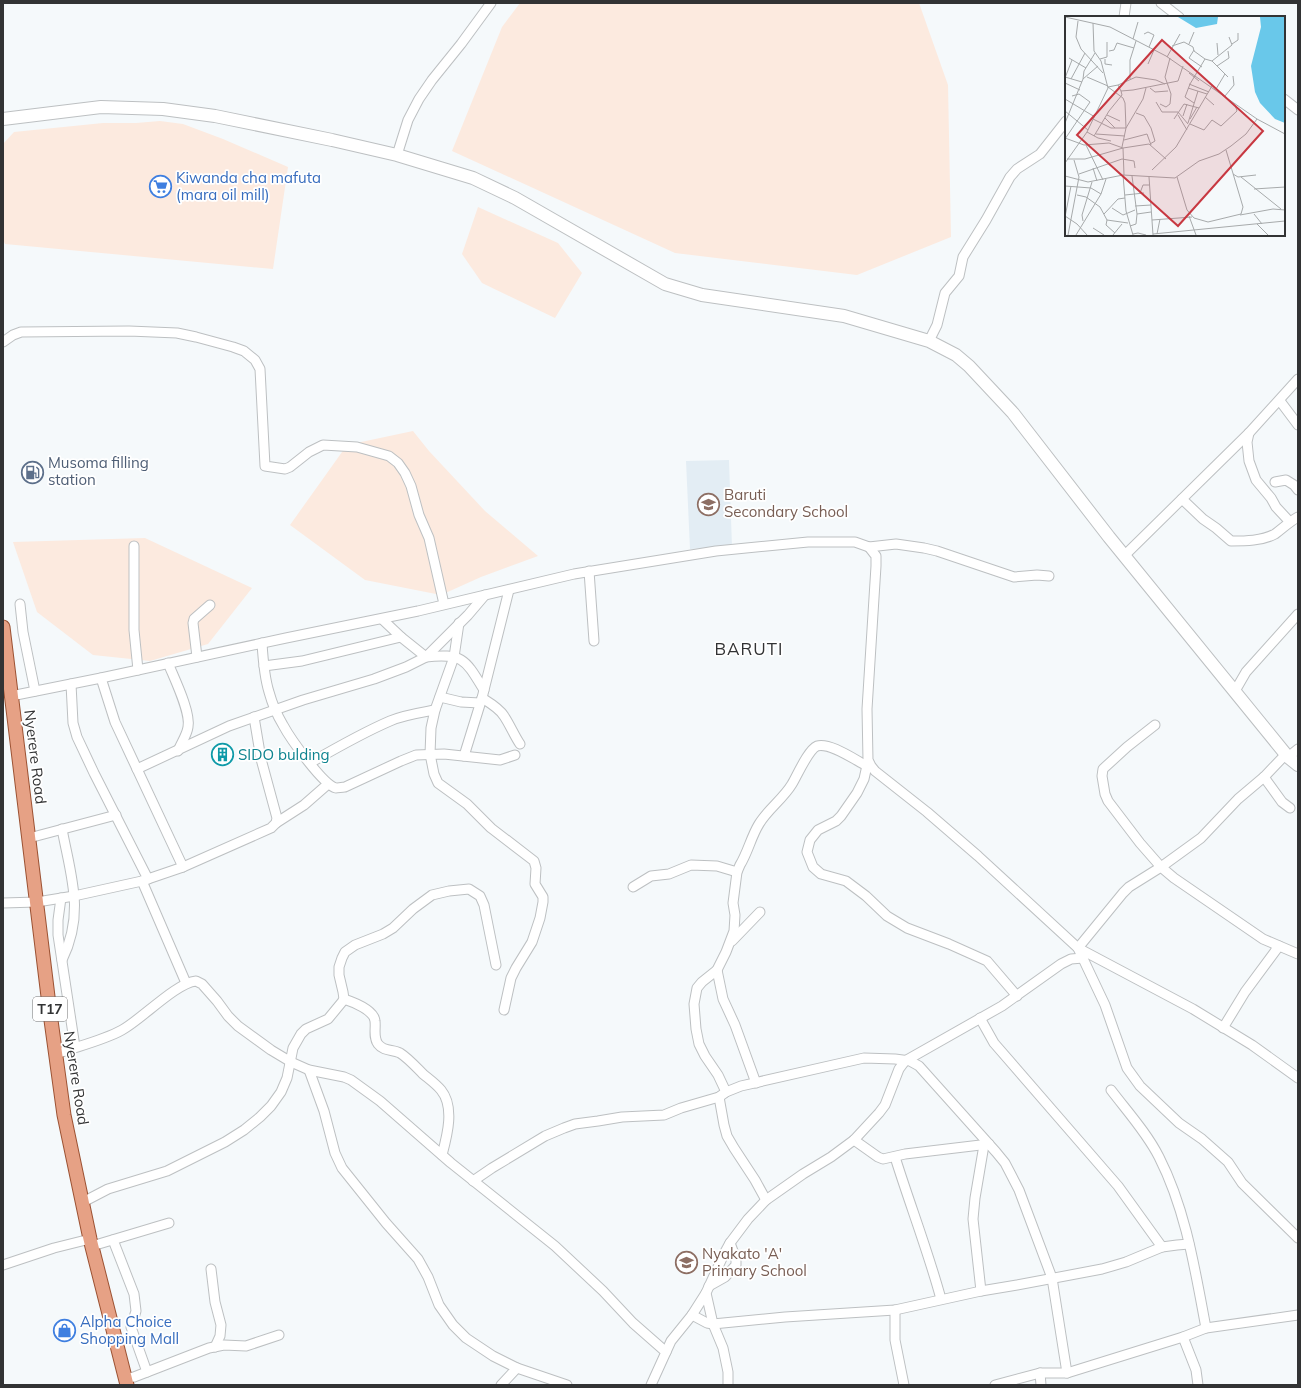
<svg xmlns="http://www.w3.org/2000/svg" width="1301" height="1388" viewBox="0 0 1301 1388" font-family="Mulish,sans-serif">
<style>
.industrial{fill:#fceadf}
.built{fill:#e3edf4}
.lines{fill:none;stroke-linecap:round;stroke-linejoin:round}
.street-casing{stroke:#bdc0c2;stroke-width:11}
.secondary-casing{stroke:#bdc0c2;stroke-width:14}
.primary-casing{stroke:#9c5233;stroke-width:15}
.street{stroke:#fff;stroke-width:9}
.secondary{stroke:#fff;stroke-width:12}
.primary{stroke:#e6a185;stroke-width:13}
.labels{text-anchor:middle;stroke-width:3.5;stroke-linejoin:round;paint-order:stroke}
.shield{fill:#fff;stroke:#707071;stroke-width:1}
.shield-label{font-size:14px;font-weight:bold;fill:#323334}
.shop-label{font-size:15px;fill:#366cbe;stroke:#fff;text-anchor:start}
.service-label{font-size:15px;fill:#4e5e75;stroke:#fff;text-anchor:start}
.education-label{font-size:15px;fill:#785e54;stroke:#fff;text-anchor:start}
.culture-label{font-size:15px;fill:#0d838f;stroke:#fff;text-anchor:start}
.street-label{font-size:15px;fill:#323334;stroke:#fff}
.quarter-label{font-size:17px;letter-spacing:1px;fill:#323334;stroke:#fff}
.inset-road{fill:none;stroke:#a7aaab;stroke-width:1}
.view{fill:#c83841;fill-opacity:0.15;stroke:#c83841;stroke-width:2}
.inset-edge{fill:none;stroke:#323334;stroke-width:2}
</style>
<rect width="100%" height="100%" fill="#f5f9fb"/>
<!-- industrial -->
<g class="industrial">
<polygon points="520,3 919,3 948,85 951,237 857,275 675,253 452,151 502,27"/>
<polygon points="160,121 183,124 223,139 288,167 273,269 5,244 3,240 3,144 14,132 103,123 136,123"/>
<polygon points="478,207 558,243 582,273 555,318 482,283 462,254"/>
<polygon points="413,431 429,451 485,511 538,556 481,577 441,595 365,580 290,525 347,445"/>
<polygon points="145,538 252,588 208,644 150,661 93,655 37,612 13,542"/>
</g>
<!-- built -->
<polygon class="built" points="729,460 732,547 690,549 686,461"/>
<g class="lines">
<defs>
<g id="street">
<polyline points="1161,3 1179,17"/>
<polyline points="1124,17 1126,3"/>
<polyline points="1284,99 1298,110"/>
<polyline points="397,155 408,120 419,99 432,80 461,44 491,3"/>
<polyline points="929,341 937,325 945,293 959,276 963,257 986,220 1010,177 1017,169 1040,154 1066,121"/>
<polyline points="3,342 13,335 21,332 129,331 177,333 196,337 233,347 244,351 255,360 260,369 265,466 285,469 290,467 309,452 323,445 357,447 389,456 398,463 405,473 411,486 419,515 429,538 444,604"/>
<polyline points="1280,401 1298,425"/>
<polyline points="1249,433 1247,442 1249,461 1256,480 1271,498 1276,507 1289,521"/>
<polyline points="1275,482 1286,480 1294,485 1298,490"/>
<path d="M 1182,499 L 1203,519 L 1216,528 L 1231,541 C 1245,541 1262,541 1275,534 C 1283,528 1289,522 1298,517"/>
<polyline points="134,546 134,630 138,670"/>
<polyline points="869,547 876,556 876,566 867,709 868,760 871,766 875,771 927,812 978,856 1078,948 1193,1009 1252,1045 1298,1078"/>
<polyline points="1125,555 1249,433 1298,379"/>
<polyline points="589,571 594,641"/>
<polyline points="20,604 23,632 35,691"/>
<path d="M 382,619 L 401,637 L 426,657 C 463,653 465,659 484,690"/>
<polyline points="459,623 454,657 435,710 431,728 430,754 434,774 438,783 467,804 491,828 534,861 536,868 535,884 543,897 543,902 540,918 532,942 516,968 511,978 504,1010"/>
<path d="M 262,643 C 263,659 264,676 269,692 C 272,703 277,715 283,725 C 290,738 323,785 336,788 C 338,788 342,787 345,787 L 401,761 L 416,755 L 444,754 L 500,760 L 515,755"/>
<polyline points="197,657 193,623 194,619 210,605"/>
<path d="M 168,663 C 174,678 191,712 188,727 C 187,735 181,743 178,751"/>
<polyline points="264,666 302,661 401,637"/>
<polyline points="101,678 115,722 183,867"/>
<polyline points="71,684 73,723 77,737 94,773 148,879"/>
<polyline points="1235,691 1246,672 1298,614"/>
<polyline points="11,696 101,678 286,638 418,611 574,574 716,551 808,542 855,542 869,547 896,544 924,548 937,551 1014,577 1037,575 1049,576"/>
<polyline points="440,697 461,702 480,703"/>
<path d="M 482,698 C 490,703 499,708 504,716 C 510,725 514,735 520,744"/>
<polyline points="1155,725 1127,747 1103,769 1102,776 1105,794 1108,801 1140,843 1161,867 1174,878 1263,939 1298,954"/>
<polyline points="1285,755 1264,777 1238,799 1201,838 1161,867 1129,887 1123,893 1078,948 1105,1005 1127,1068 1140,1086 1179,1123 1202,1139 1228,1162 1242,1183 1298,1238"/>
<polyline points="464,756 482,698 509,590"/>
<polyline points="1288,757 1298,749"/>
<polyline points="868,761 864,779 857,793 841,816 836,821 818,830 810,840 807,852 813,867 821,874 846,881 866,896 887,916 907,928 949,944 987,961 1017,996"/>
<path d="M 310,763 C 336,748 362,733 390,721 C 404,715 419,713 435,710"/>
<polyline points="137,769 229,726 303,700 374,679 406,667 426,657 468,615 485,595"/>
<polyline points="1264,777 1282,802 1290,808"/>
<polyline points="276,823 304,805 328,784"/>
<path d="M 62,829 C 71,877 85,913 62,960"/>
<polyline points="29,838 116,815"/>
<polyline points="142,881 186,983"/>
<polyline points="633,887 651,876 669,874 691,865 717,866 737,872"/>
<polyline points="61,898 58,920 58,935 75,1047"/>
<polyline points="3,903 37,902 74,896 142,881 183,867 271,828 276,823 277,818 261,759 254,717"/>
<polyline points="732,941 760,912"/>
<polyline points="717,970 723,999 735,1025 756,1083"/>
<path d="M 344,999 C 353,1002 374,1010 375,1021 C 376,1029 373,1037 378,1044 C 384,1052 393,1049 400,1053 C 408,1058 416,1067 423,1074 C 429,1079 436,1084 441,1090 C 455,1107 447,1136 442,1155"/>
<polyline points="980,1018 994,1043 1118,1186 1162,1247"/>
<polyline points="1223,1028 1245,992 1279,946"/>
<path d="M 56,1054 C 78,1046 102,1041 122,1030 C 142,1019 176,983 196,981 L 202,984 L 217,1001 L 228,1016 L 238,1026 L 271,1050 L 291,1062 L 309,1070 L 344,1077 L 351,1080 L 380,1101 L 451,1163 L 555,1246 L 603,1291 L 633,1323 L 666,1352 L 651,1385"/>
<polyline points="309,1070 324,1111 335,1153 342,1168 386,1223 418,1259 428,1277 439,1305 453,1325 466,1338 493,1356 517,1368 567,1385"/>
<path d="M 1111,1090 C 1127,1111 1147,1133 1159,1157 C 1186,1210 1195,1270 1206,1328"/>
<path d="M 726,1092 L 718,1075 L 705,1056 L 699,1044 L 696,1029 L 694,1004 L 697,988 L 702,982 L 717,970 L 726,952 L 734,931 L 735,915 L 733,903 L 737,872 L 740,865 C 748,852 751,837 759,824 C 768,809 783,799 792,784 C 797,776 808,750 817,746 C 830,742 855,760 867,766"/>
<polyline points="719,1097 724,1125 727,1136 734,1148 755,1180 766,1200"/>
<polyline points="854,1140 878,1157 883,1159 905,1154 989,1144"/>
<path d="M 895,1157 C 910,1205 928,1251 941,1299"/>
<polyline points="473,1181 492,1168 545,1136 564,1128 575,1124 598,1121 622,1117 664,1115 681,1108 719,1097 726,1092 741,1086 864,1058 895,1059 910,1061 919,1066 996,1152 1005,1163 1019,1190 1052,1278 1067,1373"/>
<polyline points="83,1202 108,1189 167,1171 225,1142 244,1130 260,1117 271,1106 281,1092 287,1078 293,1048 301,1034 306,1029 328,1019 342,1002 344,999 343,992 339,975 339,967 342,958 345,952 355,945 383,934 393,928 413,909 432,895 449,891 469,889 480,896 484,905 496,965"/>
<polyline points="113,1240 134,1294 136,1311 131,1327 147,1372"/>
<polyline points="92,1246 169,1223"/>
<polyline points="3,1265 54,1248 90,1239"/>
<polyline points="211,1269 215,1302 221,1325 220,1336 215,1347"/>
<polyline points="709,1286 725,1277 736,1265 736,1259 730,1243"/>
<polyline points="981,1291 973,1219 975,1198 984,1145"/>
<polyline points="895,1310 895,1340 904,1385"/>
<polyline points="692,1315 706,1293"/>
<polyline points="1183,1337 1196,1370 1198,1385"/>
<polyline points="666,1352 671,1341 692,1315 707,1323 713,1324 785,1317 895,1310 981,1291 1017,1285 1102,1269 1126,1262 1162,1247 1177,1245 1189,1244"/>
<polyline points="1040,1373 1041,1385"/>
<polyline points="126,1378 134,1377 209,1348 224,1345 246,1346 279,1335"/>
<polyline points="501,1385 517,1368"/>
<polyline points="728,1385 728,1372 723,1348 713,1324 706,1293 724,1254 730,1243 748,1219 766,1200 803,1174 831,1157 854,1140 879,1113 885,1105 899,1069 905,1061 1002,1006 1061,964 1071,959 1083,958"/>
<polyline points="995,1385 1040,1373 1067,1373 1183,1337 1206,1328 1298,1315"/>
</g>
<polyline id="secondary" points="3,119 101,107 163,109 215,116 332,140 397,155 473,178 515,198 665,284 702,295 844,316 929,341 956,355 969,366 1013,413 1109,537 1288,757 1298,765"/>
<polyline id="primary" points="3,627 50,1013 64,1115 90,1239 127,1385"/>
</defs>
<!-- street casing -->
<use href="#street" class="street-casing"/>
<!-- secondary casing -->
<use href="#secondary" class="secondary-casing"/>
<!-- primary casing -->
<use href="#primary" class="primary-casing"/>
<!-- street -->
<use href="#street" class="street"/>
<!-- secondary -->
<use href="#secondary" class="secondary"/>
<!-- primary -->
<use href="#primary" class="primary"/>
</g>
<!-- icons -->
<defs>
<symbol id="supermarket-ring" viewBox="-11 -11 22 22"><circle r="9.5" fill="#fff" stroke="#3f7fe0" stroke-width="1.5"/><path d="M-6-5.5h2.5l.6 2H6L4.5 2H-2.5L-4.4-4H-6ZM-1.5 3.2a1.3 1.3 0 1 0 .1 0ZM3 3.2a1.3 1.3 0 1 0 .1 0Z" fill="#3f7fe0"/></symbol>
<symbol id="fuel-ring" viewBox="-11 -11 22 22"><circle r="9.5" fill="#fff" stroke="#5c6f8a" stroke-width="1.5"/><path d="M-5.5-6h7V0h2V4h1.3V-2.5L3-4.5l.8-.8L6-3V5H2.5V1h-1V6h-7ZM-4.2-4.7v3.2H.2V-4.7Z" fill="#5c6f8a"/></symbol>
<symbol id="school-ring" viewBox="-11 -11 22 22"><circle r="9.5" fill="#fff" stroke="#8d6e63" stroke-width="1.5"/><path d="M0-5L7-2L0 1L-7-2ZM-4 1L0 2.5L4 1V4Q0 6-4 4Z" fill="#8d6e63"/></symbol>
<symbol id="building-ring" viewBox="-11 -11 22 22"><circle r="9.5" fill="#fff" stroke="#0f9aa8" stroke-width="1.5"/><path d="M-4-6H4V6H1V3H-1V6H-4ZM-2.5-4.3h1.7v1.8h-1.7ZM.8-4.3h1.7v1.8H.8ZM-2.5-1h1.7V.8h-1.7ZM.8-1h1.7V.8H.8Z" fill="#0f9aa8"/></symbol>
<symbol id="shop-ring" viewBox="-11 -11 22 22"><circle r="9.5" fill="#fff" stroke="#3f7fe0" stroke-width="1.5"/><path d="M-5-2.5h2.3a2.7 3.5 0 0 1 5.4 0H5L5.5 6h-11ZM-1.5-2.5h3a1.5 2.3 0 0 0-3 0Z" fill="#3f7fe0"/></symbol>
</defs>
<g fill-rule="evenodd">
<use href="#supermarket-ring" x="148" y="174" width="25" height="25"/>
<use href="#fuel-ring" x="20" y="460" width="25" height="25"/>
<use href="#school-ring" x="696" y="492" width="25" height="25"/>
<use href="#building-ring" x="210" y="742" width="25" height="25"/>
<use href="#school-ring" x="674" y="1250" width="25" height="25"/>
<use href="#shop-ring" x="52" y="1318" width="25" height="25"/>
</g>
<g class="labels">
<!-- shield labels -->
<rect class="shield" x="33" y="997" width="34" height="24" rx="3"/>
<g class="shield-label">
<text x="50" y="1014">T17</text>
</g>
<!-- shop labels -->
<g class="shop-label">
<text x="176" y="183">Kiwanda cha mafuta<tspan x="176" dy="17">(mara oil mill)</tspan></text>
<text x="80" y="1327">Alpha Choice<tspan x="80" dy="17">Shopping Mall</tspan></text>
</g>
<!-- service labels -->
<g class="service-label">
<text x="48" y="468">Musoma filling<tspan x="48" dy="17">station</tspan></text>
</g>
<!-- education labels -->
<g class="education-label">
<text x="724" y="500">Baruti<tspan x="724" dy="17">Secondary School</tspan></text>
<text x="702" y="1259">Nyakato 'A'<tspan x="702" dy="17">Primary School</tspan></text>
</g>
<!-- culture labels -->
<g class="culture-label">
<text x="238" y="760">SIDO bulding</text>
</g>
<!-- street labels -->
<g class="street-label">
<text transform="translate(35 757) rotate(83)" y="5">Nyerere Road</text>
<text transform="translate(76 1078) rotate(81)" y="5">Nyerere Road</text>
</g>
<!-- quarter labels -->
<g class="quarter-label">
<text x="749" y="655">BARUTI</text>
</g>
</g>
<!-- overview -->
<g transform="translate(1065 16)">
<rect width="220" height="220" fill="#f5f9fb"/>
<path d="M 113,1 L 153,1 L 152,8 L 131,12 ZM 195,1 L 220,1 L 220,107 L 210,103 L 195,87 L 190,76 L 186,50 L 196,11 Z" fill="#69c8ea"/>
<path class="inset-road" d="M 0,1 L 45,11 L 101,40 L 192,103 L 220,118M 13,5 L 11,21 L 16,33 L 38,57M 79,18 L 83,16 L 89,19 L 84,31M 68,23 L 73,6M 152,27 L 153,39M 124,28 L 129,16M 167,28 L 173,24 L 173,17M 107,30 L 119,26 L 128,31 L 129,35 L 140,43 L 147,45 L 167,29 L 164,21M 129,34 L 124,42 L 137,51M 44,35 L 49,34 L 52,27 L 69,32M 102,41 L 115,18M 4,42 L 21,52M 35,43 L 42,41 L 42,26M 40,43 L 40,48 L 47,49M 147,45 L 163,61M 83,48 L 89,34M 152,50 L 164,42 L 163,35M 124,57 L 134,65M 0,61 L 17,66M 22,61 L 43,70M 0,62 L 7,44M 6,63 L 20,37M 18,63 L 19,55 L 30,37M 65,63 L 65,44 L 71,25M 0,67 L 15,74M 124,68 L 144,76M 53,69 L 71,61 L 91,64 L 100,68M 43,71 L 53,69 L 56,75 L 68,74 L 113,65 L 118,50M 43,71 L 58,82 L 60,87 L 61,112 L 57,131M 85,72 L 90,76 L 103,75M 123,72 L 142,78M 151,73 L 160,58M 160,80 L 169,69 L 168,60M 140,81 L 149,89M 0,83 L 30,101M 91,86 L 97,96 L 113,96 L 123,108M 129,87 L 120,81 L 125,68 L 140,43M 95,88 L 101,91 L 105,88 L 106,78 L 100,61 L 105,42M 0,95 L 23,114M 71,97 L 79,100 L 86,112 L 90,125 L 85,128M 42,99 L 55,105M 113,99 L 122,114M 118,100 L 122,88M 40,102 L 50,112M 28,103 L 46,112 L 61,112 L 78,83 L 81,72M 109,103 L 119,88 L 134,92M 125,103 L 132,91M 0,107 L 18,63 L 33,50M 123,107 L 133,75M 125,108 L 139,114 L 147,104 L 156,110 L 172,95 L 170,89M 22,116 L 33,122 L 46,125M 31,118 L 60,120M 29,120 L 44,95 L 57,79 L 56,75M 0,122 L 19,129 L 44,127 L 58,132 L 59,159M 0,123 L 25,86 L 14,78 L 7,80M 59,124 L 82,118 L 86,129M 21,129 L 38,164M 2,143 L 20,143 L 58,132 L 84,128 L 101,143M 0,147 L 22,116 L 43,72 L 36,45 L 29,35 L 28,7M 28,152 L 32,165M 87,154 L 111,131 L 147,70M 14,158 L 57,143 L 69,145 L 70,152M 168,158 L 173,161 L 191,159M 58,159 L 61,195 L 68,219M 0,160 L 23,166 L 58,159 L 110,162 L 134,145 L 154,138 L 166,130 L 181,118 L 192,103M 67,160 L 72,198 L 86,196M 84,161 L 88,219M 112,161 L 122,194 L 129,202 L 143,206 L 176,198 L 178,191 L 161,134M 176,161 L 216,193M 0,170 L 26,172 L 36,178M 189,173 L 220,171M 75,177 L 78,169 L 84,169M 12,179 L 21,181 L 35,191 L 42,204 L 63,207M 60,179 L 79,177M 70,190 L 86,189M 47,192 L 58,199 L 70,194M 39,198 L 53,183 L 60,182M 189,198 L 197,208M 175,199 L 208,193 L 220,194M 0,200 L 12,208 L 22,219M 124,200 L 131,219M 0,201 L 6,170M 42,204 L 41,209 L 50,217M 87,204 L 127,201M 18,205 L 17,199 L 27,166M 192,208 L 203,219M 65,210 L 71,208 L 72,198M 28,212 L 39,219M 68,218 L 73,217 L 81,219M 88,218 L 220,205M 92,218 L 95,203M 3,219 L 14,161 L 9,144M 11,219 L 36,178 L 41,163M 48,219 L 57,208"/>
<path class="view" d="M 97,24 L 198,115 L 113,210 L 12,119 Z"/>
<rect width="220" height="220" class="inset-edge"/>
</g>
<!-- border -->
<rect width="1301" height="1388" fill="none" stroke="#323334" stroke-width="8"/>
</svg>
